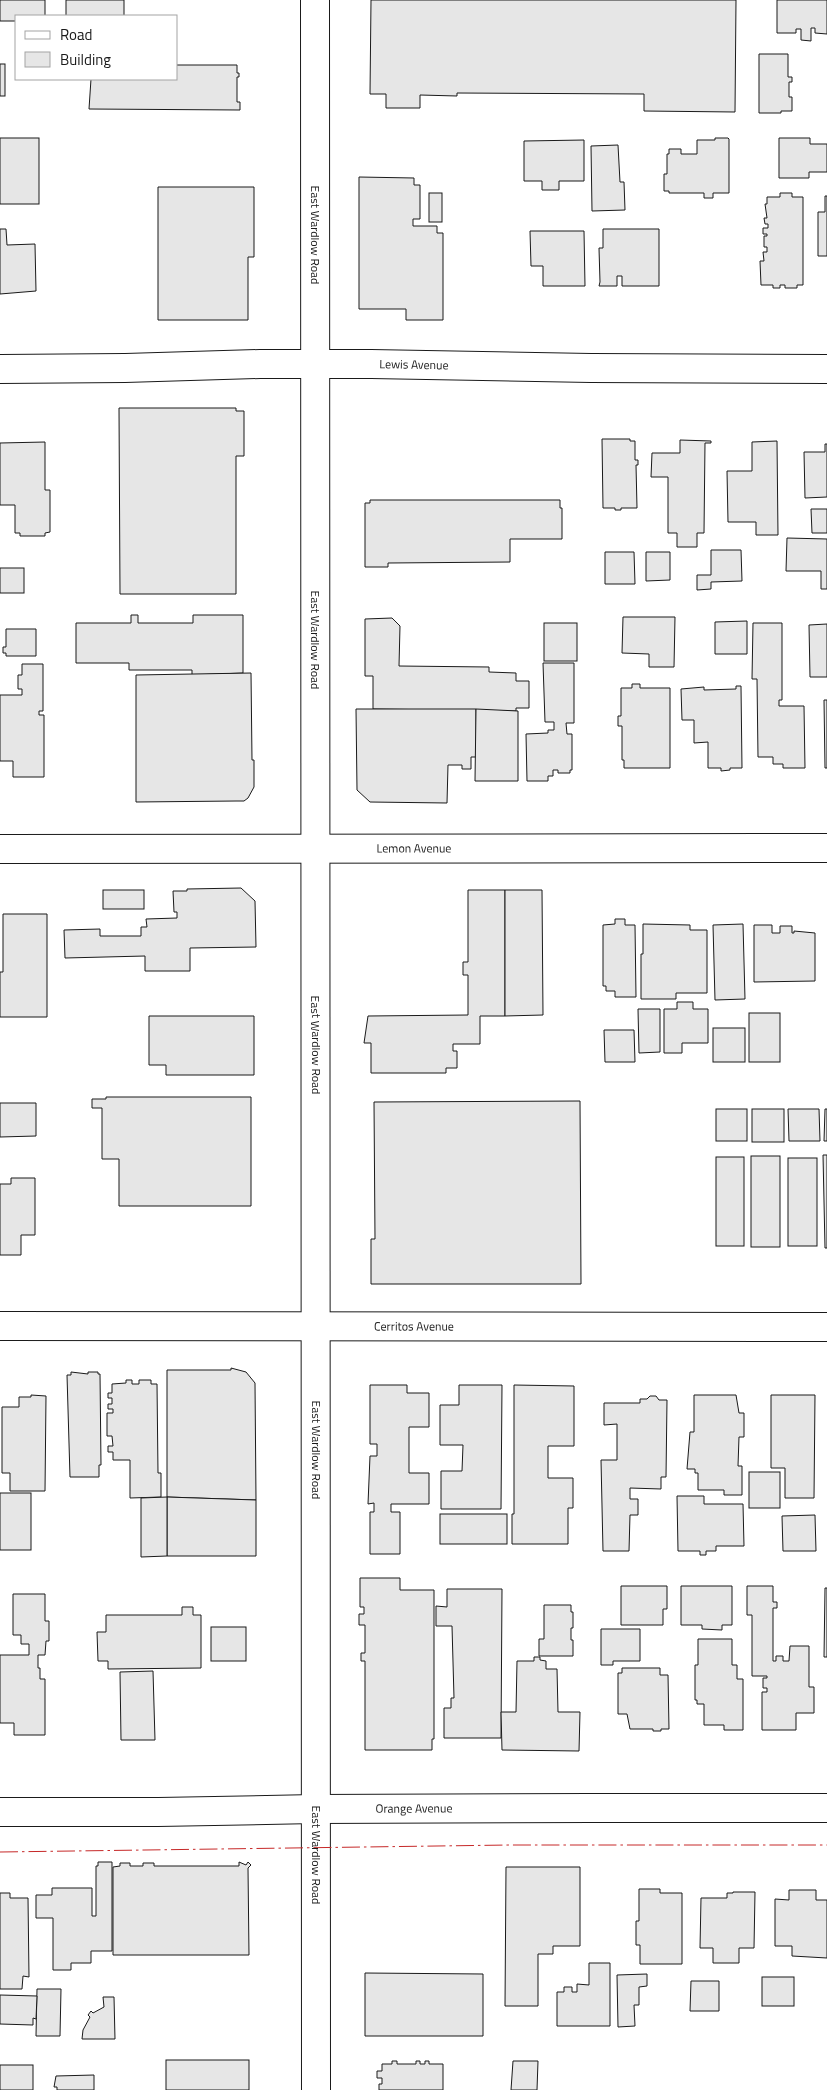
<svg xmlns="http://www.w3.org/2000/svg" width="827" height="2090" viewBox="0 0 827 2090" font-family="'Titillium Web',sans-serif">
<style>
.building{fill:#e6e6e6;stroke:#1a1a1a}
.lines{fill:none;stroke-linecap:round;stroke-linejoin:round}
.minor-casing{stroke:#1a1a1a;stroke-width:30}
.major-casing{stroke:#1a1a1a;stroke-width:30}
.minor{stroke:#fff;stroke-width:28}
.major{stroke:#fff;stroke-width:28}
.power{stroke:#c62828;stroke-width:1;stroke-dasharray:18 4 2.5 4;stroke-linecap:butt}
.labels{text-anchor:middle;stroke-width:4;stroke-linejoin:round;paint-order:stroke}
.street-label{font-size:12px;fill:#1a1a1a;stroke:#fff}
</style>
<rect width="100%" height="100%" fill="#fff"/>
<!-- building -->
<g class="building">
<polygon points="0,0 45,0 45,16 16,16 16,21 0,21"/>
<rect x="66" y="0" width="58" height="16"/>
<polygon points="371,0 736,0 735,112 644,111 644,94 457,93 457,96 420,95 420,108 386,108 386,94 370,94"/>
<polygon points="777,0 827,0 827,34 815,33 815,28 811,28 811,41 801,40 801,29 796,29 796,33 777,33"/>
<polygon points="759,54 788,54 788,77 792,77 792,82 789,82 789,97 792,97 792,111 781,111 781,113 759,113"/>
<rect x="0" y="64" width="5" height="32"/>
<polygon points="176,65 237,65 237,73 239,73 239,77 237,77 237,102 240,102 240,110 89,109 91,79 176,79"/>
<rect x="0" y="138" width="39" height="66"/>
<polygon points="715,138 728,138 729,139 729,193 713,193 713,198 704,198 704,193 669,193 669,191 664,191 664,174 667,174 667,154 669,154 669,149 681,149 681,154 697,154 697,140 715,140"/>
<polygon points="779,138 810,138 810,144 827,144 827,172 809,172 809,178 779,178"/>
<polygon points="584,140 584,181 559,181 559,190 542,190 542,181 524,181 524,141"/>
<polygon points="618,145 620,182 624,182 625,210 592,211 591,146"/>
<polygon points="359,177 414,178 414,185 420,185 420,219 413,219 413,226 437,226 437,233 443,233 443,320 406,320 406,309 359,309"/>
<polygon points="158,187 254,187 254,257 248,257 248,320 158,320"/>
<rect x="429" y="193" width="13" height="29"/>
<polygon points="780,193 792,193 792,197 803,197 803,285 797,285 797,288 785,288 785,285 780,285 780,288 773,288 773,285 761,285 760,261 764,261 763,252 767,252 767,247 764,247 764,236 767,236 767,234 763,234 763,228 768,228 768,224 765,224 764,218 767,218 765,204 767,204 767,197 780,197"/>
<polygon points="825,196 827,196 827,256 818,256 818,212 825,212"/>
<polygon points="0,229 6,229 7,245 35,244 36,291 0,294"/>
<polygon points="603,229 659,229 659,286 622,286 622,276 617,276 617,286 599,286 600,282 599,248 603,248"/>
<polygon points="530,231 584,231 585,286 543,286 543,266 531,266"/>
<polygon points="119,408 236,408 236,411 244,411 244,456 236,456 236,594 120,594"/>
<polygon points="602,439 630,439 630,441 635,441 635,460 638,460 638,465 636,465 637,508 621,508 621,510 615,510 615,508 603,508"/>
<polygon points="680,440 711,441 711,443 705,443 704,533 697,533 697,547 677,547 677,533 668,533 668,477 651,477 652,453 680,453"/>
<polygon points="777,441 778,535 756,535 756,522 728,522 727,471 752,471 752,442"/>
<polygon points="45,442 45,490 50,490 50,532 45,533 45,536 20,536 20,533 15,533 15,505 0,505 0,443"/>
<polygon points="825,444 827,444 827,497 805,498 804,452 825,452"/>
<polygon points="370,500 560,500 560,508 562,508 562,539 510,539 510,562 388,563 388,567 365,567 365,503 370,503"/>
<polygon points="811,509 827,509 827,533 812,533"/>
<polygon points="787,538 827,539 827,589 821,589 821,571 786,571"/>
<polygon points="711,550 741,550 742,581 711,582 711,589 697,590 697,575 711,575"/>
<polygon points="605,552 634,552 635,584 605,584"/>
<polygon points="646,552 670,552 670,580 646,581"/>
<rect x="0" y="568" width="24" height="25"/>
<polygon points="131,615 138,615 138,623 193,623 193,615 243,615 243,673 192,675 192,670 129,670 129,663 76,663 76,623 131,623"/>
<polygon points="623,617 675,617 674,667 649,667 649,654 622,653"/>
<polygon points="392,618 400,626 399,666 489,667 489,672 516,673 516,681 529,681 529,708 516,708 516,711 373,709 373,676 365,676 365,619"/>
<polygon points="747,621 747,654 715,654 715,622"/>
<rect x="544" y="623" width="33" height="38"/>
<polygon points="753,623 782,623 782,700 779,700 779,706 804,706 805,768 783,768 783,764 773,764 773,757 758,757 757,679 752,679"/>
<polygon points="827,624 827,677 810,677 809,625"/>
<polygon points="6,629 36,629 36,656 6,656 6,653 3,653 3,647 6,647"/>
<polygon points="543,663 574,663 574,723 566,723 567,734 572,734 572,770 570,770 570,773 558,773 558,770 553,770 553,776 548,776 548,781 527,781 526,734 548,733 548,730 554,730 554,722 545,722"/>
<polygon points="22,664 43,664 43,711 39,711 39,715 44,715 44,777 13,777 13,761 0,761 0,695 22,695 22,689 18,689 18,675 22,675"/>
<polygon points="251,673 252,760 254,760 254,787 248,798 244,801 236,801 136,802 136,675"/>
<polygon points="632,684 640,684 640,688 670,688 670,768 624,768 624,760 622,760 622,726 618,726 618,716 621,716 621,688 632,688"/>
<polygon points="736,686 741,686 742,768 730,768 730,770 721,771 721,768 708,768 708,742 694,743 694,720 682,720 681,689 704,687 704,690 736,689"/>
<polygon points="824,700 827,700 827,768 825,768"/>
<polygon points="356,709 476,709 476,757 471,757 471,769 462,769 462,765 448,765 447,803 370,802 357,790"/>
<polygon points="476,709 518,711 518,781 475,781"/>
<polygon points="241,888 255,901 256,947 190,948 190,971 145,971 145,956 65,958 64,930 100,929 100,936 141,936 141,927 147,927 146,919 177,918 177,912 174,912 173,891 187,891 187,889"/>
<rect x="103" y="890" width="41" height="19"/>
<polygon points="468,890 505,890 505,1016 480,1016 480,1044 453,1044 453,1051 457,1051 457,1068 446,1068 446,1073 371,1073 371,1043 364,1043 368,1016 468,1015 468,975 463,975 463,962 468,962"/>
<polygon points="505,890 542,890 543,1015 505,1016"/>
<polygon points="3,914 47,914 47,1017 0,1017 0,972 3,972"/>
<polygon points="615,919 625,919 625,925 635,925 636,997 615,997 615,991 606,991 606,986 603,986 603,925 615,924"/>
<polygon points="643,924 690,925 690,930 707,930 707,993 676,993 676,999 641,999 641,954 643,954"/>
<polygon points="743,924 745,999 715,1000 713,925"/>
<polygon points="754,925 772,925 772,933 780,933 780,926 792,926 792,933 794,933 794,931 815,933 815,981 754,982"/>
<polygon points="677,1002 693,1002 693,1009 708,1009 708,1043 682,1043 682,1053 664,1053 664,1009 677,1009"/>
<polygon points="638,1009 660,1009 660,1052 639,1053"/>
<rect x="749" y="1013" width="31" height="49"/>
<polygon points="149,1016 254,1016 254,1075 166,1075 166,1065 149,1065"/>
<rect x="713" y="1028" width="32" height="34"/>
<polygon points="604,1030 634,1030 635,1062 605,1062"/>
<polygon points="106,1097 251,1097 251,1206 119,1206 119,1159 102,1159 102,1108 92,1108 92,1099 106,1099"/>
<polygon points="580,1101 581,1284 371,1284 371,1239 375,1239 374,1102"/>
<polygon points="0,1103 36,1103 36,1136 0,1137"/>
<rect x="716" y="1109" width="31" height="32"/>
<rect x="752" y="1109" width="32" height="33"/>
<polygon points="788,1109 819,1109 820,1141 789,1141"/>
<polygon points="825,1109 827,1109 827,1141 824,1141"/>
<polygon points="823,1155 827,1155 827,1248 825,1248"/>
<rect x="751" y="1156" width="29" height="91"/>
<rect x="716" y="1157" width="28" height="89"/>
<rect x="788" y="1158" width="29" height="88"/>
<polygon points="11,1178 35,1178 35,1235 21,1235 21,1255 0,1255 0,1184 11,1184"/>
<polygon points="231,1368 246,1372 255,1383 256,1500 167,1497 167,1370 231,1370"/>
<polygon points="71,1372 88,1374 88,1372 98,1372 98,1374 100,1374 101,1465 99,1465 99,1477 70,1477 67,1375 71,1375"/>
<polygon points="126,1380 132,1380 132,1384 139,1384 139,1380 151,1380 151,1384 157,1384 158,1473 161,1473 161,1497 130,1498 130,1460 113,1460 113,1452 108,1452 108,1446 113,1446 112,1436 107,1436 107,1413 113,1413 113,1409 108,1409 108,1404 112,1404 112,1398 108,1398 108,1393 112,1393 112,1384 126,1383"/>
<polygon points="370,1385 407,1385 407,1393 429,1393 429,1427 409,1427 409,1473 429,1473 429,1504 391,1504 391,1512 400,1512 400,1554 370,1554 370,1512 374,1512 374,1503 368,1504 370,1456 377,1456 377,1444 370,1444"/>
<polygon points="459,1385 502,1385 501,1509 441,1509 441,1471 462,1471 463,1445 440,1445 440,1405 459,1405"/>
<polygon points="514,1385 574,1386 574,1446 548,1446 548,1478 573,1478 573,1508 568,1508 568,1544 512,1544 512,1514 514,1514"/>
<polygon points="31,1395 46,1396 45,1491 10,1491 10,1473 2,1473 2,1407 19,1407 19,1397 31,1397"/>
<polygon points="694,1395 736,1395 739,1413 744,1413 744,1437 739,1437 738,1466 742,1466 742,1495 724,1495 724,1490 698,1490 698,1473 695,1473 695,1469 687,1469 690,1432 694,1432"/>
<polygon points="771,1395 815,1395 814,1498 785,1498 785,1468 771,1468"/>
<polygon points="650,1396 656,1396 659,1400 667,1400 666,1477 661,1477 661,1489 630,1488 630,1499 638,1499 638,1515 630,1515 629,1551 603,1551 601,1460 617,1460 617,1424 604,1425 604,1403 640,1403 640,1399 647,1399"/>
<rect x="749" y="1472" width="31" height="36"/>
<rect x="0" y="1493" width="31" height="57"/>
<polygon points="677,1496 704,1496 704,1504 743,1504 744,1546 716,1546 716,1551 706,1551 706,1555 700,1555 700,1551 678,1551"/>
<polygon points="167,1497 256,1500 256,1556 167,1556"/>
<polygon points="167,1497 167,1556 141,1557 141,1498"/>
<rect x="440" y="1514" width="67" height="30"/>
<polygon points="815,1515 816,1551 783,1551 782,1516"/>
<polygon points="360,1578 400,1578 400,1590 434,1590 434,1739 432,1739 432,1750 365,1750 365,1661 361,1661 361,1653 365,1653 365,1625 359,1625 359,1614 364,1614 364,1607 360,1607"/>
<polygon points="621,1586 667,1586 667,1609 663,1609 663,1625 621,1625"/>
<polygon points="681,1586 732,1586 732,1625 722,1625 722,1630 702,1629 702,1625 681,1625"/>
<polygon points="747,1586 773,1586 773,1602 777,1602 777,1608 773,1608 773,1661 776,1661 776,1656 783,1656 783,1661 789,1661 790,1646 809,1646 809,1687 814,1687 814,1713 796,1713 796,1730 762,1730 762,1692 767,1692 767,1688 763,1688 763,1678 767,1678 767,1676 752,1676 752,1615 747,1615"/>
<polygon points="825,1588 827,1588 827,1657 824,1657"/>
<polygon points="447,1589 502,1589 501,1738 444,1738 444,1708 451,1708 451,1698 454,1698 452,1626 436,1626 436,1606 447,1607"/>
<polygon points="13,1594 45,1594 45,1621 49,1621 49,1641 46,1641 45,1655 38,1655 38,1668 40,1668 40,1679 45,1679 45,1735 14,1735 14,1723 0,1723 0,1655 29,1655 29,1644 21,1644 21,1635 13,1635"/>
<polygon points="544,1605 571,1605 571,1612 573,1612 573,1628 571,1628 571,1640 573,1640 573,1656 539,1656 539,1639 544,1639"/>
<polygon points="182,1607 193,1607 193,1615 201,1615 201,1668 108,1669 108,1661 98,1661 97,1632 106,1632 106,1615 182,1615"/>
<rect x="211" y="1627" width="35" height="34"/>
<polygon points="601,1629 640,1629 640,1661 613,1661 613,1665 601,1665"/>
<polygon points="698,1639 732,1639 732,1665 737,1665 737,1679 743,1679 743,1730 724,1730 724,1725 704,1725 704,1704 697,1704 697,1700 695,1700 695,1665 698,1665"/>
<polygon points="534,1657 540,1657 540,1660 546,1661 546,1669 557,1669 558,1712 580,1712 579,1751 502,1750 501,1712 516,1712 517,1661 534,1661"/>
<polygon points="622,1668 660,1668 660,1675 668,1675 669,1729 661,1729 661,1731 653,1731 653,1729 630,1729 627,1714 618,1714 618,1673 622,1673"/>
<polygon points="153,1671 155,1740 121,1740 120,1672"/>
<polygon points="98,1862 112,1862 112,1951 91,1951 91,1963 71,1963 71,1970 53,1970 53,1918 36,1918 36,1895 52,1895 52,1888 92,1888 92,1916 96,1916 96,1866 98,1866"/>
<polygon points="239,1862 246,1865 248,1862 251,1865 248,1868 249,1955 113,1955 113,1867 120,1866 120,1863 130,1863 130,1866 143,1866 143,1863 154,1863 154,1866 239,1866"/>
<polygon points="506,1867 580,1867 580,1946 553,1946 553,1954 538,1954 538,2006 505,2006"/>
<polygon points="639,1889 660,1889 660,1893 682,1893 682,1964 640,1964 640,1945 636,1945 636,1921 639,1921"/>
<polygon points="789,1890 816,1890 816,1900 827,1900 827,1958 792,1956 792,1946 775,1946 775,1899 789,1900"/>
<polygon points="733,1892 755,1892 754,1948 739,1948 739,1963 713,1963 713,1948 700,1948 701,1898 727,1898 727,1893 733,1893"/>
<polygon points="0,1893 10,1893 10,1898 28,1898 29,1977 23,1976 22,1989 0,1989"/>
<polygon points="589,1963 610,1963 610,2026 557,2026 557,1992 564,1992 564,1987 572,1987 572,1992 577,1992 577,1984 589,1985"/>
<polygon points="365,1973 483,1974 483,2036 365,2036"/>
<polygon points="647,1974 647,1986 639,1987 639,2005 634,2005 635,2026 618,2027 617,1975"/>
<rect x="762" y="1977" width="32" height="29"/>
<polygon points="691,1981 719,1981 719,2011 690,2011"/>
<polygon points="37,1989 61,1989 60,2036 36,2036"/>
<polygon points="0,1995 37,1996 36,2019 33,2018 33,2025 0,2024"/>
<polygon points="103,1997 114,1997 115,2039 82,2039 83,2030 90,2017 88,2015 91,2011 93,2013 104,2007"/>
<rect x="166" y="2060" width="83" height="30"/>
<polygon points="392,2061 397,2061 397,2064 416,2064 416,2061 420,2061 420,2064 425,2064 425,2061 429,2061 429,2064 443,2064 443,2090 379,2090 379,2084 382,2084 382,2078 377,2078 377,2071 382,2071 382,2064 392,2064"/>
<polygon points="513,2061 538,2061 537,2090 511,2090"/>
<rect x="0" y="2065" width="33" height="25"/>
<polygon points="94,2075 94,2090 57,2090 57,2087 54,2087 56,2076"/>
</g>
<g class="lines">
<defs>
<g id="minor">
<path id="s1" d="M 0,369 L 125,368 L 260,364 L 371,364 L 591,368 L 827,369"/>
<path id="s2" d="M 0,849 L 827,848"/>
<path id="s3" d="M 0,1326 L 827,1327"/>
<path id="s4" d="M 0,1812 L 158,1812 L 315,1809 L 591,1808 L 827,1808"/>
</g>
<g id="major">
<path id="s5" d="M 315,0 L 316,2090"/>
</g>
</defs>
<!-- minor casing -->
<use href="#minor" class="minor-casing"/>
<!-- major casing -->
<use href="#major" class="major-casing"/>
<!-- minor -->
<use href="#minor" class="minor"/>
<!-- major -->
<use href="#major" class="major"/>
<!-- power -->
<polyline class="power" points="0,1852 510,1845 827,1845"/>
</g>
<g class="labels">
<!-- street labels -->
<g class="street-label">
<text dy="4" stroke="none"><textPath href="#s5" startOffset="235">East Wardlow Road</textPath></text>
<text dy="4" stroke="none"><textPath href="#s1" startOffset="414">Lewis Avenue</textPath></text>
<text dy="4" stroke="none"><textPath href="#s5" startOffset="640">East Wardlow Road</textPath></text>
<text dy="4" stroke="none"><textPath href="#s2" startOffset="414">Lemon Avenue</textPath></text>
<text dy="4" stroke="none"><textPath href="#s5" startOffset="1045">East Wardlow Road</textPath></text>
<text dy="4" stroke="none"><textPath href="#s3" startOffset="414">Cerritos Avenue</textPath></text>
<text dy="4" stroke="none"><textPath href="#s5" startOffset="1450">East Wardlow Road</textPath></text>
<text dy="4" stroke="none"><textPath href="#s4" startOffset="414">Orange Avenue</textPath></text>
<text dy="4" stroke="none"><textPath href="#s5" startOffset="1855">East Wardlow Road</textPath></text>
</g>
</g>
<!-- legend -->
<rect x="15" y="15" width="162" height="65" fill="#ffffff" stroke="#a3a3a3"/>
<rect x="25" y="31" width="25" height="8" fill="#ffffff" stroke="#a3a3a3"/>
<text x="60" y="40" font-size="15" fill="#1a1a1a">Road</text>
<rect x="25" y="52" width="25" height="15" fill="#e6e6e6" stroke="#a3a3a3"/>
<text x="60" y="65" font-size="15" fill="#1a1a1a">Building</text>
</svg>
